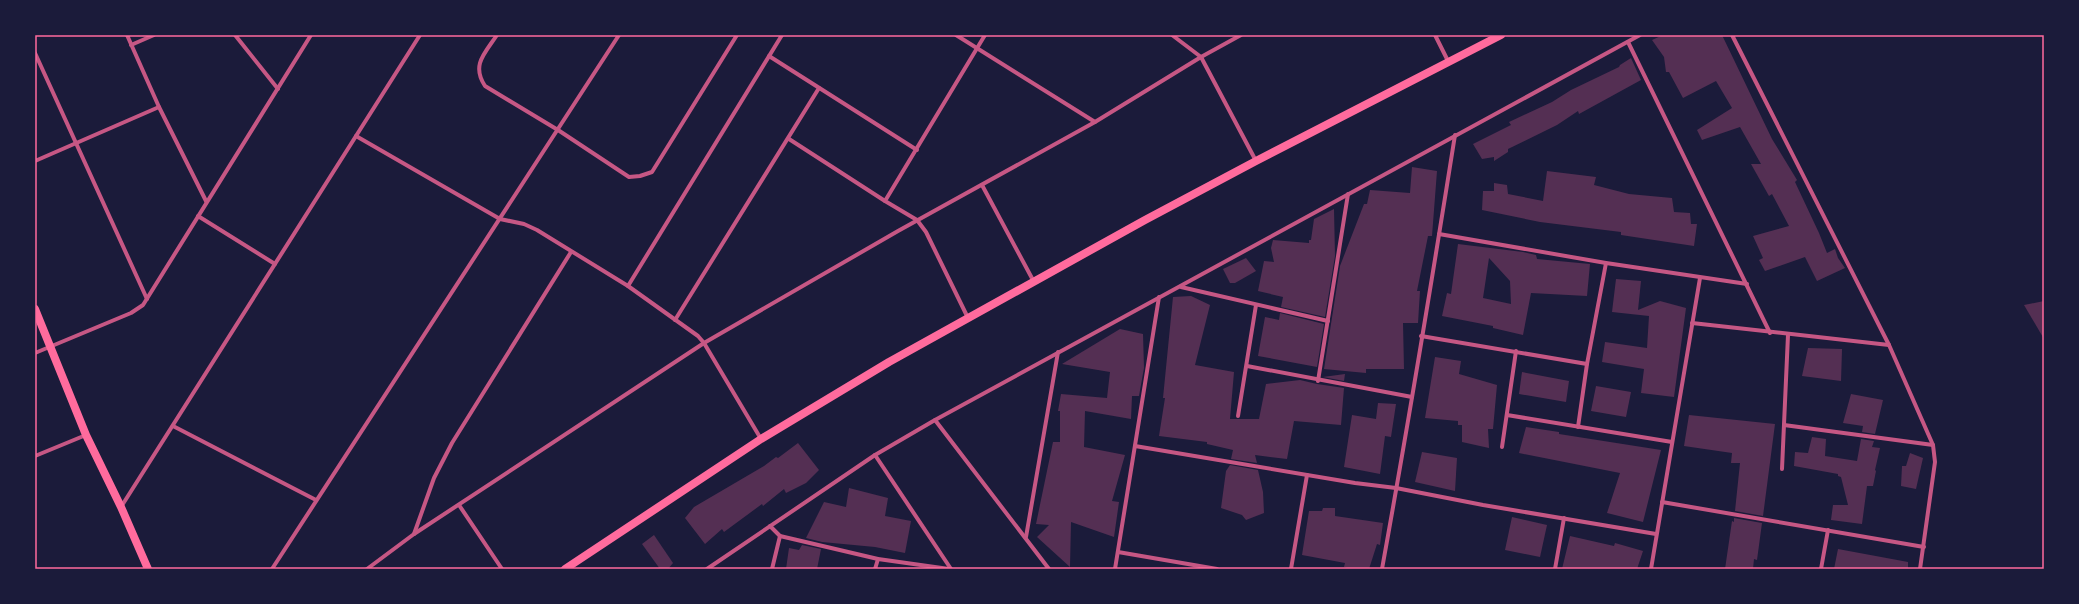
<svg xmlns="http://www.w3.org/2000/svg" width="2079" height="604" viewBox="0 0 2079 604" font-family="Quicksand,sans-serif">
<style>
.building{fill:#542f53;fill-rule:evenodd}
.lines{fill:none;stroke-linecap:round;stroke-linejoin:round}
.minor{stroke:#c65784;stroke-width:4}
.secondary{stroke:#ff6b9d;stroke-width:8}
.neatline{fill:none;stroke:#ff6b9d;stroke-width:1.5}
</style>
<rect width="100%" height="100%" fill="#1b1b3a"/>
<!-- building -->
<g class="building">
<polygon points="1663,35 1722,35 1772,139 1797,180 1795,182 1819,233 1827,253 1835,249 1838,258 1845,268 1817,281 1805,257 1765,271 1759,260 1763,258 1753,236 1789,226 1772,194 1769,196 1751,164 1761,164 1740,127 1702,140 1697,130 1732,108 1716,81 1683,98 1669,72 1666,72 1664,57 1652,40"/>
<polygon points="1631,58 1641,80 1579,114 1578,111 1557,125 1508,149 1508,152 1494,161 1494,157 1482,159 1473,144 1511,125 1509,122 1552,102 1571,90 1619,67 1620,65"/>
<polygon points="1412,167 1437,171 1432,236 1428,236 1417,291 1420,291 1418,323 1403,323 1404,369 1366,369 1366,373 1324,369 1340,266 1364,204 1367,204 1370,190 1410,193"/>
<polygon points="1547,171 1596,177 1594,185 1629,194 1672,198 1674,212 1690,213 1691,224 1697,224 1694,246 1621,235 1621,232 1540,222 1482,210 1483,191 1494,191 1494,183 1507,185 1508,194 1543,201"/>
<polygon points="1334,209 1335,256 1325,317 1281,307 1283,297 1258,291 1264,261 1274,262 1271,248 1273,240 1309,243 1309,240 1311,240 1314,219"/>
<path d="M 1458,244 L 1523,252 L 1536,255 L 1537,259 L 1590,264 L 1587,296 L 1531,293 L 1523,335 L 1493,328 L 1493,326 L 1442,316 L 1447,293 L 1451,294 ZM 1489,258 L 1510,281 L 1511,304 L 1483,298 Z"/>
<polygon points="1246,258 1256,271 1235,283 1230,283 1223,269"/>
<polygon points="1616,279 1641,281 1638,310 1660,301 1686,308 1674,397 1641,393 1644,369 1602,362 1605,342 1647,348 1649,316 1612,312"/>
<polygon points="1191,296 1210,305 1195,365 1234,372 1230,419 1259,419 1266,384 1300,380 1317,384 1344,388 1341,425 1294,421 1287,459 1255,455 1257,463 1231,459 1233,450 1207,444 1207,442 1159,436 1165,398 1163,398 1173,297"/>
<polygon points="2044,301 2044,339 2024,305"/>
<polygon points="1280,313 1324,324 1317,367 1258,356 1265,317 1279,320"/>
<polygon points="1120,329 1143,334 1144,368 1139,396 1132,396 1131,419 1085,411 1084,447 1125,455 1112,501 1119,502 1114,537 1071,522 1070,567 1037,537 1049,525 1036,524 1053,442 1060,442 1060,411 1058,411 1061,394 1107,398 1110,372 1062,364"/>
<polygon points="1808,348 1842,349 1841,381 1802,376"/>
<polygon points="1435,357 1461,361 1459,374 1497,385 1493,429 1488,429 1489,448 1462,442 1462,425 1458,425 1458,421 1425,418"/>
<polygon points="1522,372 1569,381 1566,402 1519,394"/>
<polygon points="1345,374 1344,381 1323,377"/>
<polygon points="1596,386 1631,392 1626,417 1591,411"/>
<polygon points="1851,394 1883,400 1875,434 1862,432 1863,426 1843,423"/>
<polygon points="1378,403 1396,404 1391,437 1385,436 1380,474 1344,467 1352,415 1376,419"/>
<polygon points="1689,415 1775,424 1763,516 1735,511 1740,463 1731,463 1732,453 1684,446"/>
<polygon points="1526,427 1559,432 1559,434 1661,450 1643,522 1607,513 1620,473 1519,453"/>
<polygon points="1812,437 1826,439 1825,456 1857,461 1861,439 1874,441 1872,447 1880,448 1875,470 1876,471 1873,486 1867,486 1862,524 1831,520 1833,505 1848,505 1841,477 1838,476 1838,474 1794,466 1795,452 1808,453"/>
<polygon points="798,443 819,470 806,483 786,493 784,489 763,506 762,504 724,532 722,529 705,544 685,518 694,507 764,466 776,457 778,458"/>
<polygon points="1422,452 1457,458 1455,491 1415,482"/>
<polygon points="1910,453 1923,458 1916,489 1901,486 1902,466 1906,466"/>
<polygon points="1230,465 1258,470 1263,492 1264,513 1246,520 1242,515 1221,508 1226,471"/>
<polygon points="849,488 888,498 885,516 911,521 905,553 875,547 822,542 806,538 824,502 846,507"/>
<polygon points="1323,508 1335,508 1335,516 1383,523 1380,545 1377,544 1369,569 1351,569 1344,567 1345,563 1302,555 1309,511 1322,511"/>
<polygon points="1512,517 1547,525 1540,557 1505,550"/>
<polygon points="1734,518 1762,523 1757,560 1754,559 1753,569 1725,569 1732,521 1734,522"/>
<polygon points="654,535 673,563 668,569 660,569 642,544"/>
<polygon points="1570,536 1614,546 1615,543 1643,551 1637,569 1562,569"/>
<polygon points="802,545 821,549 817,569 786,569 789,548 799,550"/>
<polygon points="1838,549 1908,562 1908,569 1834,569"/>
</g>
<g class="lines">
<!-- minor -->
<g class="minor">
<polyline points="127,35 159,107 206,201"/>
<polyline points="235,35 278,89"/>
<path d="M 497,35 C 485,53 471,65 485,86 L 558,130 L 629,177 L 640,176 L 652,172 L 737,35"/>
<polyline points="956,35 1095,122"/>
<polyline points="1172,35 1201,57 1256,161"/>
<polyline points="1435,35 1448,61"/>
<polyline points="1732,35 1889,345 1933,445 1935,462 1920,569"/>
<polyline points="1628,42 1770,333"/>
<polyline points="131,45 154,35"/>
<polyline points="35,53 147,299"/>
<polyline points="769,56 917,150"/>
<polyline points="356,136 500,219 524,224 537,230 628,286 698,336 704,343 761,439"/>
<polyline points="789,139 885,201"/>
<polyline points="35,161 159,107"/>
<polyline points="982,185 1034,282"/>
<polyline points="198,216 275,264"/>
<polyline points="1439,234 1606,263 1747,284"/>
<polyline points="628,286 782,35"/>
<polyline points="1181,287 1328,321"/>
<polyline points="968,318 926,232 917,220 885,201 985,35"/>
<polyline points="675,320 819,88"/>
<polyline points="1692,323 1889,345"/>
<polyline points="1421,336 1587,364"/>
<polyline points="35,353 131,313 143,305 311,35"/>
<polyline points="1247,366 1412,397"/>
<polyline points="1318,381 1348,194"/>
<polyline points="1507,415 1672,442"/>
<polyline points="1238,416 1256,305"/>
<polyline points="935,420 1049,569"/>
<polyline points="1784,425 1933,445"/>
<polyline points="173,426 316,500"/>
<polyline points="1578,427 1587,364 1606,263"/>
<polyline points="1135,446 1355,483 1396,488 1483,505 1656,534"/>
<polyline points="1502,447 1516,351"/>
<polyline points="875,455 951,569"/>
<polyline points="35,456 86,435"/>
<polyline points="1782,469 1788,335"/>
<polyline points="1662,502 1924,547"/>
<polyline points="459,505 502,569"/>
<polyline points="121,507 420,35"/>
<polyline points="770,526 780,536 878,559 949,569"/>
<polyline points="414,534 434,478 452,443 571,252"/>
<polyline points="1026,537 1058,352"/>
<polyline points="1118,552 1217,569"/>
<polyline points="272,569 619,35"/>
<polyline points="367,569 414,534 704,343 898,231 1095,122 1201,57 1241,35"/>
<polyline points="707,569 875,455 935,420 1640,35"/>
<polyline points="772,569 780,536"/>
<polyline points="875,569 878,559"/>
<polyline points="1115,569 1159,297"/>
<polyline points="1291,569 1307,475"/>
<path d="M 1382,569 C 1408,425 1432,280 1455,135"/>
<polyline points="1555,569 1564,518"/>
<polyline points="1651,569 1700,278"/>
<polyline points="1821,569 1828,530"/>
</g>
<!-- secondary -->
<g class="secondary">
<polyline points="35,309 86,435 121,507 148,569"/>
<polyline points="565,569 761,439 889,362 1145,220 1256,161 1501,35"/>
</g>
</g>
<!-- border -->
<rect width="2079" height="604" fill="none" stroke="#1b1b3a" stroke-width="72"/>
<rect x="36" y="36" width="2007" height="532" class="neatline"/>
</svg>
